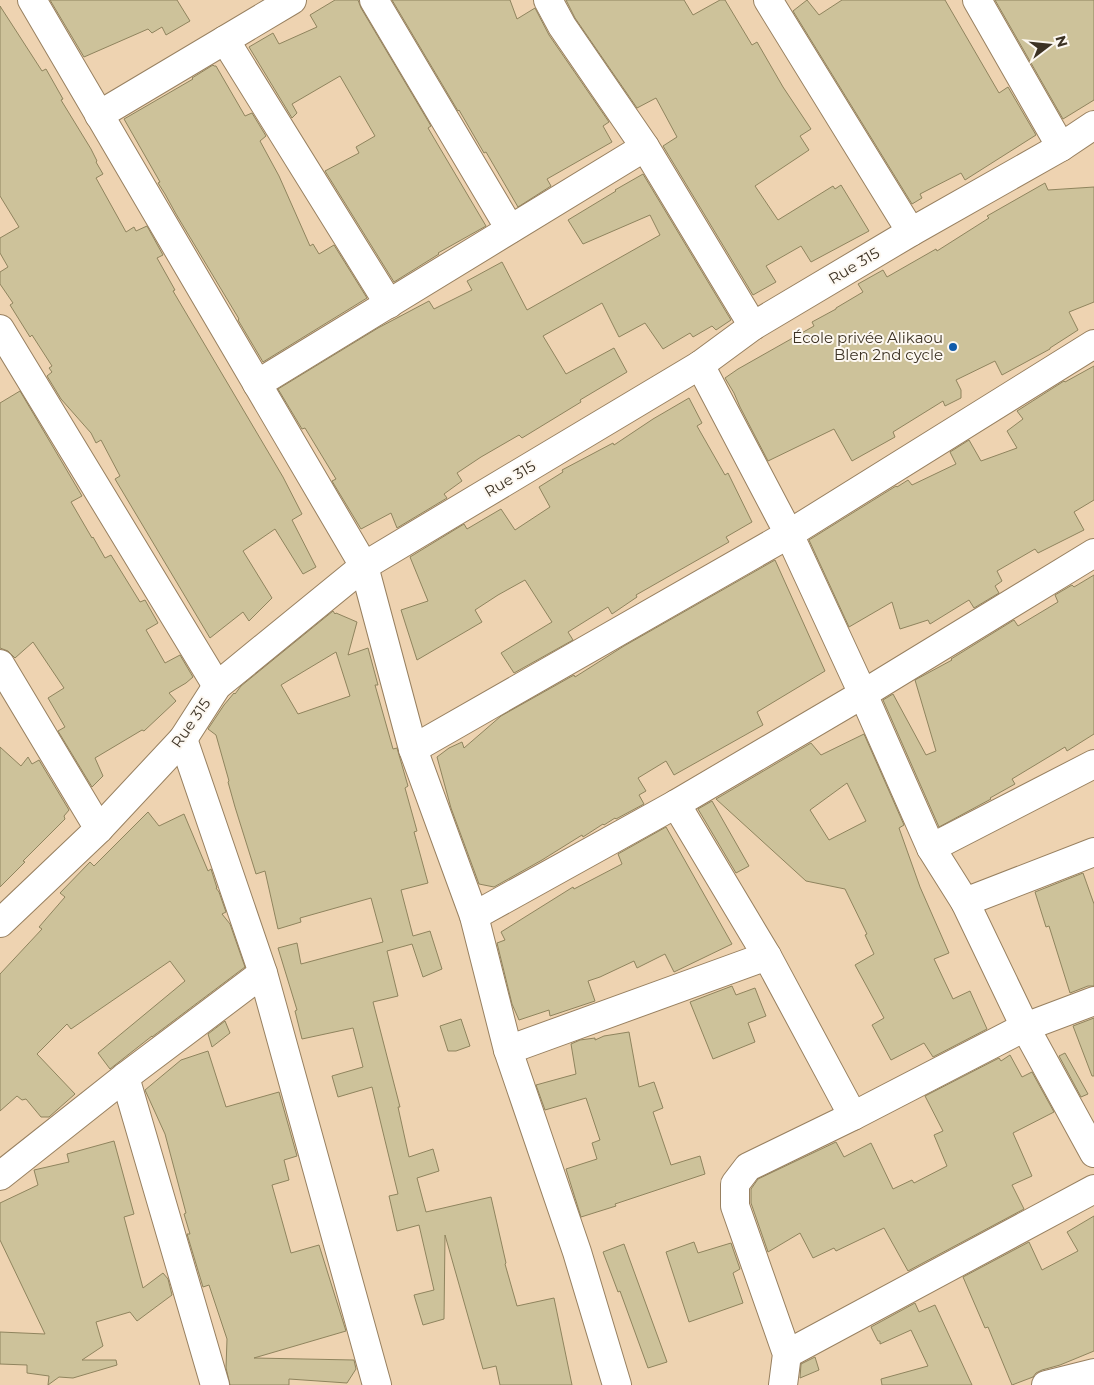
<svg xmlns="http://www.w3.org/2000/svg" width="1094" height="1385" viewBox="0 0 1094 1385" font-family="Montserrat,sans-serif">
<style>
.building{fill:#cdc29a;stroke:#8f845e;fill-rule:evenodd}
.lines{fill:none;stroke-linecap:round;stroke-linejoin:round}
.minor-casing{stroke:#988060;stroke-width:30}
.minor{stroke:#fff;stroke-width:28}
.poi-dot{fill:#105baa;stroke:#fdf8f1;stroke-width:2}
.labels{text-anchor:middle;stroke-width:4;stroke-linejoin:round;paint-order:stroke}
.street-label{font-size:15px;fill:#3c3224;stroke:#fdf8f1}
.poi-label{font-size:15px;fill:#3c3224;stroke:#fdf8f1;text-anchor:end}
</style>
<rect width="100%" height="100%" fill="#eed3b1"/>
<!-- building -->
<g class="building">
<polygon points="50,0 177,0 190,21 166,35 162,27 152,33 148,29 84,57"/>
<polygon points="335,0 358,0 361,8 431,126 428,128 486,226 438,253 439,254 394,282 325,171 359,153 356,147 375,136 340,76 292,104 297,113 292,118 249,47 273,33 279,44 317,27 310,15"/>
<polygon points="392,0 510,0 517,19 535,8 549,35 609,122 603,126 612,142 547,179 551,186 518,207 486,152 484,153 459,110 458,111"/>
<polygon points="566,0 684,0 693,15 720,0 725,0 752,45 757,42 783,87 811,129 800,136 809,150 755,186 778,220 833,186 835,189 841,185 869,231 811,262 801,246 766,266 776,282 753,295 663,146 677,137 656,98 637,108 575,18"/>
<polygon points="807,0 819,15 842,0 945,0 999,93 1008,87 1036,135 965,180 961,173 920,194 922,198 912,204 793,11"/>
<polygon points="995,0 1094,0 1094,100 1063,119"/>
<polygon points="0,6 42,71 46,69 63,99 61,100 91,149 97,161 96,162 103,174 96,178 126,232 134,227 136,231 147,226 163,255 157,258 175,290 173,291 283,477 302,514 292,520 316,567 303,574 275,529 243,551 272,598 249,621 243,612 210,638 115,479 120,476 101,440 96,443 91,433 61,399 47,376 52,372 49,368 52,366 32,335 30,337 10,305 13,303 0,284 0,272 8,267 0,253 0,238 19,227 0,196"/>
<polygon points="213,65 214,66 216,66 245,116 252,113 266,136 260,141 279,176 310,246 313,244 319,254 334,245 367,298 263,362 238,320 239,319 176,214 165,194 158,183 160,182 124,119 193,79 192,78"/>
<polygon points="643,174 731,320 716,330 712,326 693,337 690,333 663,349 645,323 619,337 602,303 543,336 566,374 614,348 627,372 580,400 581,402 522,438 519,435 481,457 457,473 462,481 444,494 447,498 397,528 391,513 361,529 332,481 336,479 305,428 302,429 278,389 378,328 429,301 434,309 472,290 467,281 502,262 527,310 660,235 650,215 583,244 568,220 616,191 615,190"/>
<polygon points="1045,183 1048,190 1094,187 1094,302 1069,312 1078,330 1050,348 1050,349 1002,375 995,361 956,380 961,390 961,398 945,406 943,401 893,432 895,437 852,461 834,429 768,461 740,407 734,393 725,378 738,369 814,326 812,322 836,309 836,308 863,292 858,284 883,270 887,277 936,249 937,251 989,218 987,216"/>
<polygon points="1094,366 1094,500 1074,512 1084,530 1038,553 1035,549 997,571 1002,581 995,586 999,593 974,608 969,600 930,624 928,620 900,629 892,602 849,627 809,540 896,486 897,487 908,480 912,485 956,464 950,452 969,440 981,461 1017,448 1007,431 1023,419 1017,411 1064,381 1065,382"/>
<polygon points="20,391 82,496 71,502 92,538 93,537 105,558 111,555 140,602 145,600 158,623 146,630 165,663 180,655 193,677 186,683 169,693 176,701 144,731 142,730 95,758 103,776 92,787 58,731 65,727 48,698 64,688 33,642 15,658 8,651 0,648 0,403"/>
<polygon points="689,398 702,423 697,426 725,475 728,473 752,522 726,537 729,542 636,595 637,597 612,614 608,607 568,632 573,640 514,673 501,653 552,622 525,580 498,595 475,610 482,622 417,660 401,610 428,601 410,557 464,524 467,529 501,509 515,530 550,507 539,487 563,472 562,470 613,443 614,445 653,419"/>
<polygon points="775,560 825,671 757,712 763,725 674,775 666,761 638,778 646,791 639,795 644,804 616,819 615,818 604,825 603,824 583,837 582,835 542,860 494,887 479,884 451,808 437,757 449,748 462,742 464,748 501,716 574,675 575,677 624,646"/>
<polygon points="1094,575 1094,734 1067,751 1065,747 1012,779 1015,784 990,798 991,799 939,827 883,700 893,694 926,755 936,751 915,680 952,660 951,659 1014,620 1018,626 1058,602 1055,595 1072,585 1074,587"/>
<path d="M 333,611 L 335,614 L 336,613 L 357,622 L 348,655 L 368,648 L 378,685 L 375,685 L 393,749 L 397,748 L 408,786 L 405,788 L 417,831 L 414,832 L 428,883 L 401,890 L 413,936 L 430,931 L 442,969 L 423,977 L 412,944 L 387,951 L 398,996 L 373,1002 L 400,1107 L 398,1107 L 409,1157 L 433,1149 L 439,1171 L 417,1178 L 426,1212 L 491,1197 L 506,1263 L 505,1264 L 517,1306 L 554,1298 L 572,1385 L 500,1385 L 496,1366 L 483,1369 L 445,1235 L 444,1319 L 423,1325 L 414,1295 L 434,1290 L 419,1225 L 397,1231 L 389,1196 L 398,1194 L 372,1087 L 338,1097 L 332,1076 L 363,1067 L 353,1028 L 302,1039 L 295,1011 L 297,1010 L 278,948 L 297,943 L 301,964 L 383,942 L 371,898 L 300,918 L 301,922 L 278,929 L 265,871 L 256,874 L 235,807 L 228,782 L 229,781 L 216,735 L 208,729 L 224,705 L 234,693 L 235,694 L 241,686 ZM 336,652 L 350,696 L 298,714 L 281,685 Z"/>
<path d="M 864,734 L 904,825 L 899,828 L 920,887 L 949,953 L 934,959 L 953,999 L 970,991 L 987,1029 L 933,1057 L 924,1043 L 891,1060 L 872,1025 L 884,1018 L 855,965 L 874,954 L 865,935 L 867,934 L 845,889 L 806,881 L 716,799 L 811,743 L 821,755 ZM 847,783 L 866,821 L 829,840 L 810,810 Z"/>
<polygon points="0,747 21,766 28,757 32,764 39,760 69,810 64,816 65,819 23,861 25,862 0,887"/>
<polygon points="712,801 749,866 736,873 698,809"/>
<polygon points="148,812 159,826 184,814 208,871 211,869 217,888 216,888 219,892 226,912 222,914 230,924 245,967 152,1037 152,1036 110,1069 98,1053 185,981 170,961 71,1029 67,1024 37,1054 75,1094 49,1117 41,1117 26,1099 22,1100 17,1096 0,1111 0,974 42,929 39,927 65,897 60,893 90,862 94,866"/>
<polygon points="666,827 732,944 674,972 665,954 637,968 634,961 600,977 588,981 595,1001 550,1016 549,1010 519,1020 512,1004 497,943 505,940 501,932 573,887 574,889 622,864 618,854"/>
<polygon points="1083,873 1094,904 1094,986 1088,986 1070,993 1049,926 1046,927 1035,892"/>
<polygon points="732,986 736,995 755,988 766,1016 748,1023 755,1042 713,1059 690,1002"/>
<polygon points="1094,1018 1094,1076 1092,1076 1073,1026"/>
<polygon points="461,1019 470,1046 456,1051 448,1051 440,1026"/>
<polygon points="225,1021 230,1033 212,1047 208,1034"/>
<polygon points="629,1032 639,1087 654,1082 663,1108 653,1112 671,1165 700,1156 705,1174 615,1204 616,1206 581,1217 566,1169 597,1159 592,1143 600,1140 586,1098 545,1110 536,1085 576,1074 571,1044 580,1040 595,1038 595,1040 604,1036"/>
<polygon points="208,1051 226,1107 279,1092 297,1156 284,1160 289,1180 272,1185 291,1253 319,1245 346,1331 254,1358 354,1360 356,1369 347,1383 289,1379 289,1385 230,1385 226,1368 227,1339 209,1285 203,1287 187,1234 190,1234 184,1214 186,1213 165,1134 145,1090 181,1060"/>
<polygon points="1065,1053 1088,1094 1081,1097 1059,1056"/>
<polygon points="1010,1055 1022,1077 1032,1072 1054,1112 1013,1133 1032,1176 1012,1185 1024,1209 908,1271 884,1228 836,1251 834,1248 813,1258 800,1233 768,1252 751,1203 751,1189 758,1179 836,1142 844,1157 871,1143 893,1189 912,1180 914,1183 947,1166 934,1135 943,1131 925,1096 999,1058 1001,1061"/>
<polygon points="114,1141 134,1214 124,1217 143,1288 163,1273 168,1279 172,1295 137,1321 130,1312 96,1322 103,1346 82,1360 116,1360 117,1365 73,1378 59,1377 48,1385 49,1376 27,1373 27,1365 0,1364 0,1332 45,1334 0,1240 0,1203 38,1185 34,1170 69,1162 67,1154"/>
<polygon points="1094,1216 1094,1351 1060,1365 1042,1370 1036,1373 1033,1377 1012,1385 988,1327 985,1328 963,1277 1029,1242 1042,1270 1078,1251 1067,1232"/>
<polygon points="694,1242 698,1253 731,1243 740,1269 733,1273 743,1303 689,1322 666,1252"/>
<polygon points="624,1244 667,1362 648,1368 620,1291 618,1292 603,1252"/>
<polygon points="915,1303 919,1312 935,1305 972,1385 882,1385 881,1379 928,1366 911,1330 880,1344 880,1341 878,1341 871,1327"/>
<polygon points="815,1357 819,1370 800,1378 801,1364"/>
</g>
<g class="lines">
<defs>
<g id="minor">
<polyline points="32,0 364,566 413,749 474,916 508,1050 577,1252 617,1385"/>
<polyline points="374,0 510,229"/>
<polyline points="548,0 562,26 645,147 753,326"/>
<polyline points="768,0 911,232"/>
<polyline points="977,0 1061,147"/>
<polyline points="225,40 389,304"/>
<polyline points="99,115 292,0"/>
<polyline points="0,329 217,686"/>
<polyline points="700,365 789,534 863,694 931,848 965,902 1025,1027 1094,1153"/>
<polyline points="257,384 645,147"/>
<polyline points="0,664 99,829"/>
<polyline points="183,739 263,973 377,1385"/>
<polyline points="413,749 789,534 1094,344"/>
<polyline points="676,804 767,956 853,1116"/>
<polyline points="931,848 1094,764"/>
<polyline points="965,902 1094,852"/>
<polyline points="474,916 676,804 863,694 1094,553"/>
<polyline points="0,923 99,829 183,739 217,686 364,566 700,365 753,326 911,232 1061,147 1094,125"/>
<polyline points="508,1050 767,956"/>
<polyline points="125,1077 215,1385"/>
<polyline points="0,1176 125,1077 263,973"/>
<polyline points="787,1354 1094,1189"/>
<polyline points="783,1385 787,1354 735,1206 735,1184 748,1167 853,1116 1025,1027 1094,1001"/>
<polyline points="1046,1385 1094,1373"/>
</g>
</defs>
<!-- minor casing -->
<use href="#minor" class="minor-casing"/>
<!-- minor -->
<use href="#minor" class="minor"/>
</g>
<!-- markers -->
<circle class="poi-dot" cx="953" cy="347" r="5"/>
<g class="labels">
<!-- street labels -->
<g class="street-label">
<text transform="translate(854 266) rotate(-31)" y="5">Rue 315</text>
<text transform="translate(510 479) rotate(-31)" y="5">Rue 315</text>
<text transform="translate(191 723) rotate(-55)" y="5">Rue 315</text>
</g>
<!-- poi labels -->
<g class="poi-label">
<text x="943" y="343">École privée Alikaou<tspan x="943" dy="17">Blen 2nd cycle</tspan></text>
</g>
</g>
<!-- north arrow -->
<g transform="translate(1049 45) rotate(74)" stroke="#fdf8f1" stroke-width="4" paint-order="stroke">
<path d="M0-4L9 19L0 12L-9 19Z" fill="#3c3224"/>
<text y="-8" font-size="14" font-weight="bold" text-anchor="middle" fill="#3c3224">N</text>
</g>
</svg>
